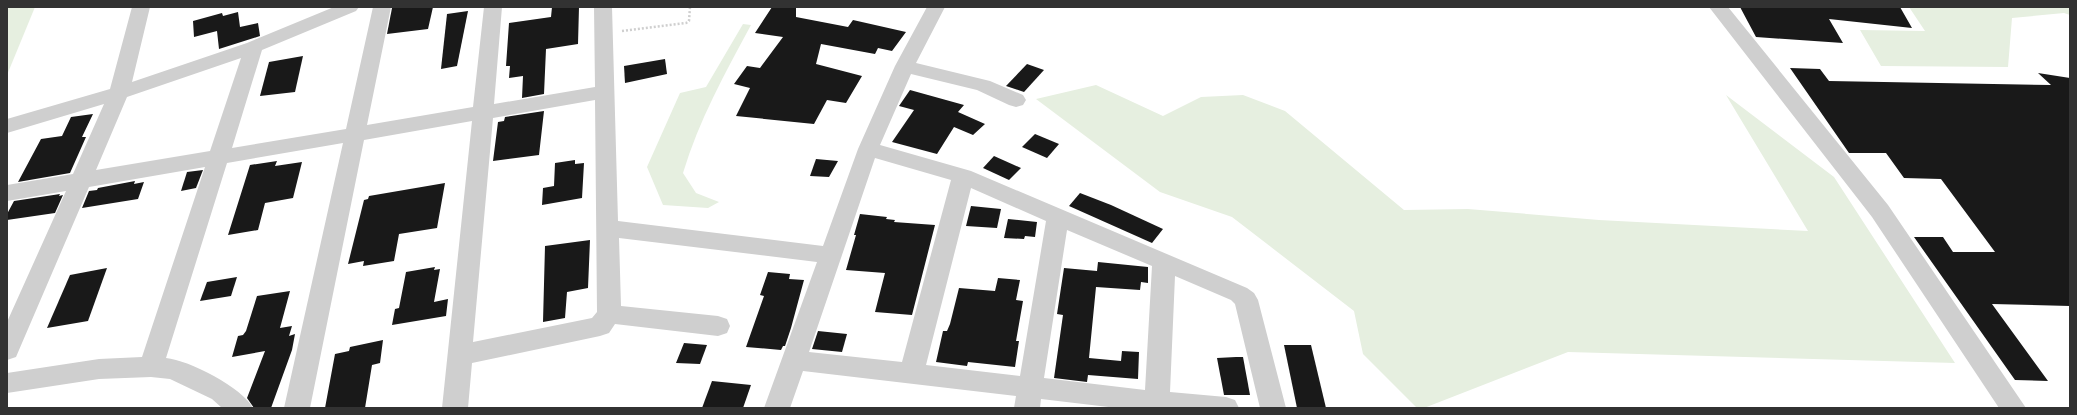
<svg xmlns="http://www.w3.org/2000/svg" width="2077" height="415" viewBox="0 0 2077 415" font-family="'IBM Plex Sans',sans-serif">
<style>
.green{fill:#e6efe0}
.building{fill:#191919}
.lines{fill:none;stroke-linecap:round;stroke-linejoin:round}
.path{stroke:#cfcfcf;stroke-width:2.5;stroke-dasharray:2 2;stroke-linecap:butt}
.minor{fill:#cfcfcf;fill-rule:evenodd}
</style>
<rect width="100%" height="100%" fill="#fff"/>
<!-- green -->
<g class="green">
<polygon points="7,7 35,7 7,75"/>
<polygon points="1909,7 2070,7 2070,15 2064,13 2012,18 2008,67 1881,66 1860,30 1925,31"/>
<path d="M 743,24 L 751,25 C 725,73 699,120 683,173 L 696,193 L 719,202 L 708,208 L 663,205 L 647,167 L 680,93 L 706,87 Z"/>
<polygon points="1096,85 1163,116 1201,97 1243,95 1285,111 1404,210 1468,209 1599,220 1808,231 1726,95 1834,177 1955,363 1568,352 1424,408 1417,408 1363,354 1354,311 1232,217 1160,192 1036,99"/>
</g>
<!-- building -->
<g class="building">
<polygon points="402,7 433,7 428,29 387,34 392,8"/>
<polygon points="552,7 579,7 578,44 546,49 544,94 522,98 523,76 509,78 510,66 506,66 509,23 551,17"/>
<polygon points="772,7 796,7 796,17 848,27 853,20 906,32 892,51 878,48 875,54 821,44 816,64 862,76 846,103 827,100 814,124 736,116 750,88 734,84 747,66 760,68 783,37 755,33"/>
<polygon points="1740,7 1900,7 1912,28 1829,19 1843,43 1756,37"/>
<polygon points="468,11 457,66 441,69 447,14"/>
<polygon points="238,12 240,27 258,23 260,36 219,49 217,31 194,37 193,21 222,13 223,16"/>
<polygon points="303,56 295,92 260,96 269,62"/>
<polygon points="665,59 667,74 625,83 624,66"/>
<polygon points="1027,64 1044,70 1024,92 1006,86"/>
<polygon points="1790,68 1820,69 1829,81 2051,85 2038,73 2070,78 2070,306 1992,304 2048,381 2015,380 1914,237 1943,237 1953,252 1995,252 1941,179 1904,178 1886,153 1849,153"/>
<polygon points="910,90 964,105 958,112 985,124 973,135 954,127 937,154 892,142 914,110 899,106"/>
<polygon points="544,111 539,155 493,161 498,122 504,121 505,117"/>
<polygon points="93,114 82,137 86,137 70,173 18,182 41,139 62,136 71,117"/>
<polygon points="1035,134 1059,144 1047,158 1022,147"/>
<polygon points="994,156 1021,168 1009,180 983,168"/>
<polygon points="816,159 838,161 829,177 810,176"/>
<polygon points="575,160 575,164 584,163 582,198 542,205 543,188 554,186 555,163"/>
<polygon points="277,161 275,166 302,162 293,198 265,203 258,230 228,235 250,165"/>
<polygon points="203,170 196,188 181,191 187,172"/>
<polygon points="135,181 134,184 144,182 138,199 82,208 89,191 97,190 98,188"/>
<polygon points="445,183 437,228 399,234 394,261 363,266 364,261 348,264 364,200 368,199 369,196"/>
<polygon points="1080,193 1111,205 1163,229 1152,243 1069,206"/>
<polygon points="60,194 59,196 63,195 55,213 7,220 7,214 14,201"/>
<polygon points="971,206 1001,209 997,228 966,226"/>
<polygon points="860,214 887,217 886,219 895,220 894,222 935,225 912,315 875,312 885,273 846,270 856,235 854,235"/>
<polygon points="1008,219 1037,222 1035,237 1025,236 1024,239 1004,238"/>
<polygon points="590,240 588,288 567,292 565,318 543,322 545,246"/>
<polygon points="1098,262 1148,267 1148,283 1141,282 1140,290 1096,287 1089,358 1121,361 1122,351 1139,352 1138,379 1088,375 1087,382 1054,378 1063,315 1057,314 1064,268 1097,271"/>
<polygon points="435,267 434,270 440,269 434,302 448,299 446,316 392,325 395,309 399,308 406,272"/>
<polygon points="107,268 88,321 47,328 70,275"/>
<polygon points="768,272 790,274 789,279 804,280 791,328 785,346 783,346 781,350 746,347 764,296 760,295"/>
<polygon points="237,277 231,296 200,301 207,282"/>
<polygon points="998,278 1020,280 1016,300 1023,301 1016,341 1019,341 1015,367 968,362 967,366 936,362 943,331 947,331 950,324 959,288 995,291"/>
<polygon points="290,291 280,328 292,326 289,336 295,334 292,350 271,408 254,408 247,398 265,351 232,357 238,336 243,335 246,331 257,296"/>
<polygon points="818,331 847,334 842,352 812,349"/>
<polygon points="383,340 380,363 372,365 365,408 325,408 335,354 349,351 350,347"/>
<polygon points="684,343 707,345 700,364 676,363"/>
<polygon points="1284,345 1311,345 1326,408 1297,408"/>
<polygon points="1236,357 1243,357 1250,395 1224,395 1217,358"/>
<polygon points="712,381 751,385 743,408 702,408"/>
</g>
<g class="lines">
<!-- path -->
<polyline class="path" points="622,31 686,23 689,21 690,7"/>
<!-- minor -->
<g class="minor">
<path d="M 132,7 L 150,7 L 132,82 L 247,43 L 334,7 L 359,7 L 356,11 L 262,50 L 232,148 L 346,129 L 373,7 L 391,7 L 367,125 L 473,107 L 484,7 L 502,7 L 494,104 L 595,87 L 594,7 L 612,7 L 618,221 L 823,246 L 858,149 L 895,66 L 927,7 L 945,7 L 916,63 L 990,81 L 1023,95 L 1026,100 L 1023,105 L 1016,107 L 1009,105 L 977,90 L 911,74 L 880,145 L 971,171 L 1247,288 L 1254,293 L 1258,300 L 1286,408 L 1260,408 L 1235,304 L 1231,300 L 1175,276 L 1170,392 L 1226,397 L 1235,400 L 1239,408 L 1117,408 L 1041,399 L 1040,408 L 1014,408 L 1016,396 L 803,371 L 790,408 L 764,408 L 817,262 L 619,238 L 621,306 L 718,316 L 727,319 L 730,326 L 727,333 L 718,336 L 615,324 L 609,333 L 600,336 L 472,363 L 468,408 L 442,408 L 472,121 L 364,140 L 310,408 L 284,408 L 343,143 L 227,163 L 166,358 C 189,360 243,388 253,408 L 222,408 L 212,399 L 170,379 L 151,377 L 99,379 L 7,393 L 7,373 L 99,359 L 142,357 L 205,167 L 89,187 L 19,350 L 16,357 L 7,360 L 7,322 L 66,191 L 7,201 L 7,185 L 73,174 L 104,104 L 7,133 L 7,119 L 110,89 ZM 241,58 L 210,151 L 96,170 L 127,97 ZM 595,100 L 597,312 L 592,318 L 473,342 L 493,118 ZM 875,158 L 951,180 L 902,362 L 809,352 ZM 971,188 L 1046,221 L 1020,376 L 926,365 ZM 1067,230 L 1152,266 L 1145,390 L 1044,378 Z"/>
<polygon points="1709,7 1728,7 1888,205 2026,408 1999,408 1872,217"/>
</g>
</g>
<!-- border -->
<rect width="2077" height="415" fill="none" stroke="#323232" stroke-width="16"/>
</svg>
